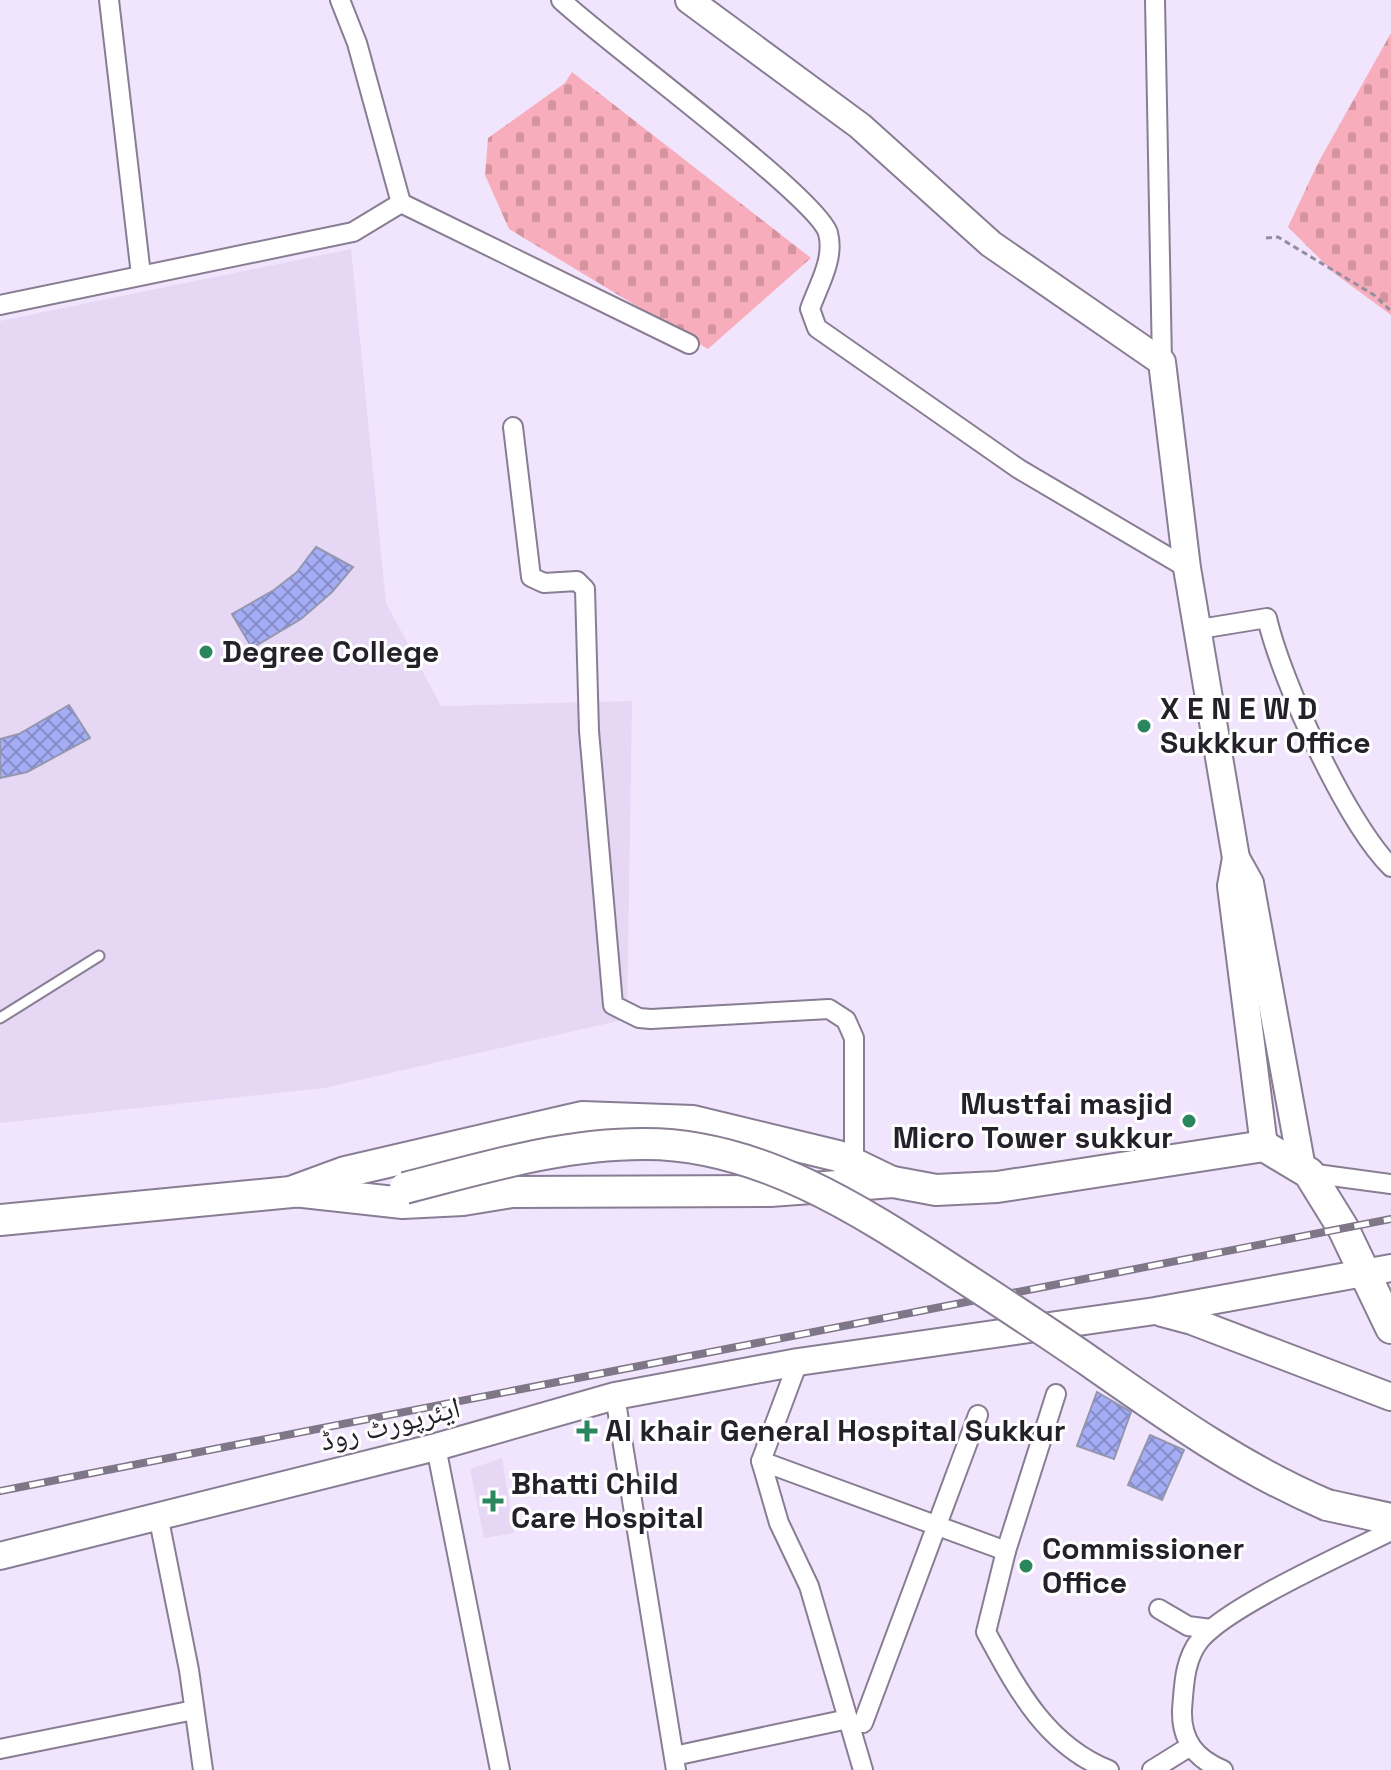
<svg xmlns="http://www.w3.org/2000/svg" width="1391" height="1770" viewBox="0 0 1391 1770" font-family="'Space Grotesk','Noto Naskh Arabic',sans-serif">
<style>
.built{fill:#e6d7f5}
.cemetery{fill:url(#cemetery-stones)}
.building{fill:url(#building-cross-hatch);stroke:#9397ae;stroke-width:2}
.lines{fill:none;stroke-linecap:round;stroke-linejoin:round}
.lane-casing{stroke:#887d92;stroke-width:13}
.street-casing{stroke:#887d92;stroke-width:22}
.secondary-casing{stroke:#887d92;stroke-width:30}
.primary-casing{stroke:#887d92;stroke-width:34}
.path{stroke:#968e9f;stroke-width:3;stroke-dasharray:6 4;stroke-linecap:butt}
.lane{stroke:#fff;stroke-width:9}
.street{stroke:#fff;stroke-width:18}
.secondary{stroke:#fff;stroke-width:26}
.primary{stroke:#fff;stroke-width:30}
.rail-casing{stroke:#7f7787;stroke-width:8}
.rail{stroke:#fff;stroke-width:5;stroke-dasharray:15;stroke-linecap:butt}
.primary-bridge-casing{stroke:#887d92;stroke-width:34;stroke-linecap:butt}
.primary-bridge{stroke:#fff;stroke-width:30}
.poi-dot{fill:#29865d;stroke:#fff;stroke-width:3}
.labels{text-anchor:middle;stroke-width:6;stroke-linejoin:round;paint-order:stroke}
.poi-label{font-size:30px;font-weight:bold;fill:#25212a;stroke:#fff;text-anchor:start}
.street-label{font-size:30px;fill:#25212a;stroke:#fff}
</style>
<defs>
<pattern id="cemetery-stones" width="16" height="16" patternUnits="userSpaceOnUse" patternTransform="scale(2)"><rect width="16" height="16" fill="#f7adbb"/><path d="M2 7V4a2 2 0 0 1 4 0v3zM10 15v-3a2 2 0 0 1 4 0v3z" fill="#d495a1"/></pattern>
<pattern id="building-cross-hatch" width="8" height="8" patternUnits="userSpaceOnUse" patternTransform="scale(2)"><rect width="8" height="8" fill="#a5adf5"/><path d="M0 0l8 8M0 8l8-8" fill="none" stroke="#868cc7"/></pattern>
</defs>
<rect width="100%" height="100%" fill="#f1e5fd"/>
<!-- built -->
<g class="built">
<polygon points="351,249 386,603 441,706 632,701 627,1019 324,1088 0,1123 0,321"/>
<polygon points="502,1458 514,1533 484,1538 470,1469"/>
</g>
<!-- cemetery -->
<g class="cemetery">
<polygon points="1391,33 1391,315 1334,273 1288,227 1318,163"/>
<polygon points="572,72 811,258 708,349 509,229 485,175 488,138 565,83"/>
</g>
<!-- building -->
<g class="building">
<polygon points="316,547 353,567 332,592 301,619 252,648 232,614 274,590 297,572"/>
<polygon points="69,705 90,738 27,772 0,778 0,739 19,734"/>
<polygon points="1097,1392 1131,1412 1114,1459 1077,1446"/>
<polygon points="1150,1435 1184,1450 1162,1500 1128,1485"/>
</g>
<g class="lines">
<defs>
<polyline id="lane" points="0,1018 99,956"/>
<g id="street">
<polyline points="109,0 141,275"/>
<polyline points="340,0 357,43 401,203"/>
<path d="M 561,0 C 604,41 817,197 828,233 C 835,259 818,286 810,309 L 817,328 L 1019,469 L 1187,568"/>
<polyline points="1155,0 1162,362"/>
<polyline points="0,305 353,232 401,203 689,344"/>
<polyline points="513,427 531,577 544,583 577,581 585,589 589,731 613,1005 639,1018 651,1019 829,1009 846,1020 854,1038 854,1162"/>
<path d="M 1200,629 L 1267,618 C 1281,680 1346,822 1391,867"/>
<polyline points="1309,1173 1391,1184"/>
<polyline points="798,1362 761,1461 779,1523 809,1586 863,1770"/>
<path d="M 1056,1394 L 1006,1551 L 986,1632 C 1017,1689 1046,1745 1109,1770"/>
<polyline points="615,1396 676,1770"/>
<polyline points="436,1447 500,1770"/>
<polyline points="761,1461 1006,1551"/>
<polyline points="158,1515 189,1670 203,1770"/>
<polyline points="1159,1609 1188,1626 1211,1629"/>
<polyline points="863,1723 978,1415"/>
<polyline points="0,1749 194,1710"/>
<polyline points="674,1756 848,1719"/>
<polyline points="1152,1770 1189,1747"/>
<path d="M 1223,1770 C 1196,1759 1181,1741 1182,1710 C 1184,1686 1184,1660 1200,1640 C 1228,1606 1347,1553 1391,1531"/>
</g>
<g id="secondary">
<polyline points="689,0 860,126 991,244 1162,362 1187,568 1236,858 1231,886 1264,1146"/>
<polyline points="1236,858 1250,883 1302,1168"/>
<polyline points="1162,1313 1192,1321 1391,1397"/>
<polyline points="0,1556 436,1447 615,1396 798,1362 1155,1311 1391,1268"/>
</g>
<g id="primary">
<polyline points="296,1190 345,1172 582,1117 693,1121 838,1156 892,1182"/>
<polyline points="294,1191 403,1203 463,1200 512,1192 770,1191 893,1182 936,1190 997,1187 1264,1146 1309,1173 1343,1228 1391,1328"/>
<polyline points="0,1220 312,1190"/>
<polyline points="1327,1505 1391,1519"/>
</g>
</defs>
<!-- lane casing -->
<use href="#lane" class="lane-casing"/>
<!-- street casing -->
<use href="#street" class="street-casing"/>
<!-- secondary casing -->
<use href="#secondary" class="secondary-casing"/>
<!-- primary casing -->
<use href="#primary" class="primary-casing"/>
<!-- path -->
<polyline class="path" points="1266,238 1278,237 1374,295 1391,311"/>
<!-- lane -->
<use href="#lane" class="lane"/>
<!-- street -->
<use href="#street" class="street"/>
<!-- secondary -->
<use href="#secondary" class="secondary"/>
<!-- primary -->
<use href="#primary" class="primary"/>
<defs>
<polyline id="rail" points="0,1491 1391,1219"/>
</defs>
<!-- rail casing -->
<use href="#rail" class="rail-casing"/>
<!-- rail -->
<use href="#rail" class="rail"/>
<defs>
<path id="primary-bridge" d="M 405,1188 C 483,1168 561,1144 643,1144 C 757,1143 860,1210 952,1270 C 998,1300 1044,1330 1089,1361 C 1166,1415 1240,1468 1327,1505"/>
</defs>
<!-- primary-bridge casing -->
<use href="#primary-bridge" class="primary-bridge-casing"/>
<!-- primary-bridge -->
<use href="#primary-bridge" class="primary-bridge"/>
</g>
<!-- markers -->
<g class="poi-dot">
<circle cx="206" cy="652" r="8"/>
<circle cx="1144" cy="726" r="8"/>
<circle cx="1189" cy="1121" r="8"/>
<path d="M583 1419h8v8h8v8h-8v8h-8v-8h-8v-8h8z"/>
<path d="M489 1489h8v8h8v8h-8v8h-8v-8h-8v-8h8z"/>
<circle cx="1026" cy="1566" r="8"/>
</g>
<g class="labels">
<!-- poi labels -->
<g class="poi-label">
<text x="222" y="662">Degree College</text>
<text x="1160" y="719">X E N E W D<tspan x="1160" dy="34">Sukkkur Office</tspan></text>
<text x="1173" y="1114" text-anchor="end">Mustfai masjid<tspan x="1173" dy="34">Micro Tower sukkur</tspan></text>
<text x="605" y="1441">Al khair General Hospital Sukkur</text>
<text x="511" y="1494">Bhatti Child<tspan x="511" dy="34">Care Hospital</tspan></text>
<text x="1042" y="1559">Commissioner<tspan x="1042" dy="34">Office</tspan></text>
</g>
<!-- street labels -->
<g class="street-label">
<text transform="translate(390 1424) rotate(-14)" y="10">ایئرپورٹ روڈ</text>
</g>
</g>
</svg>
